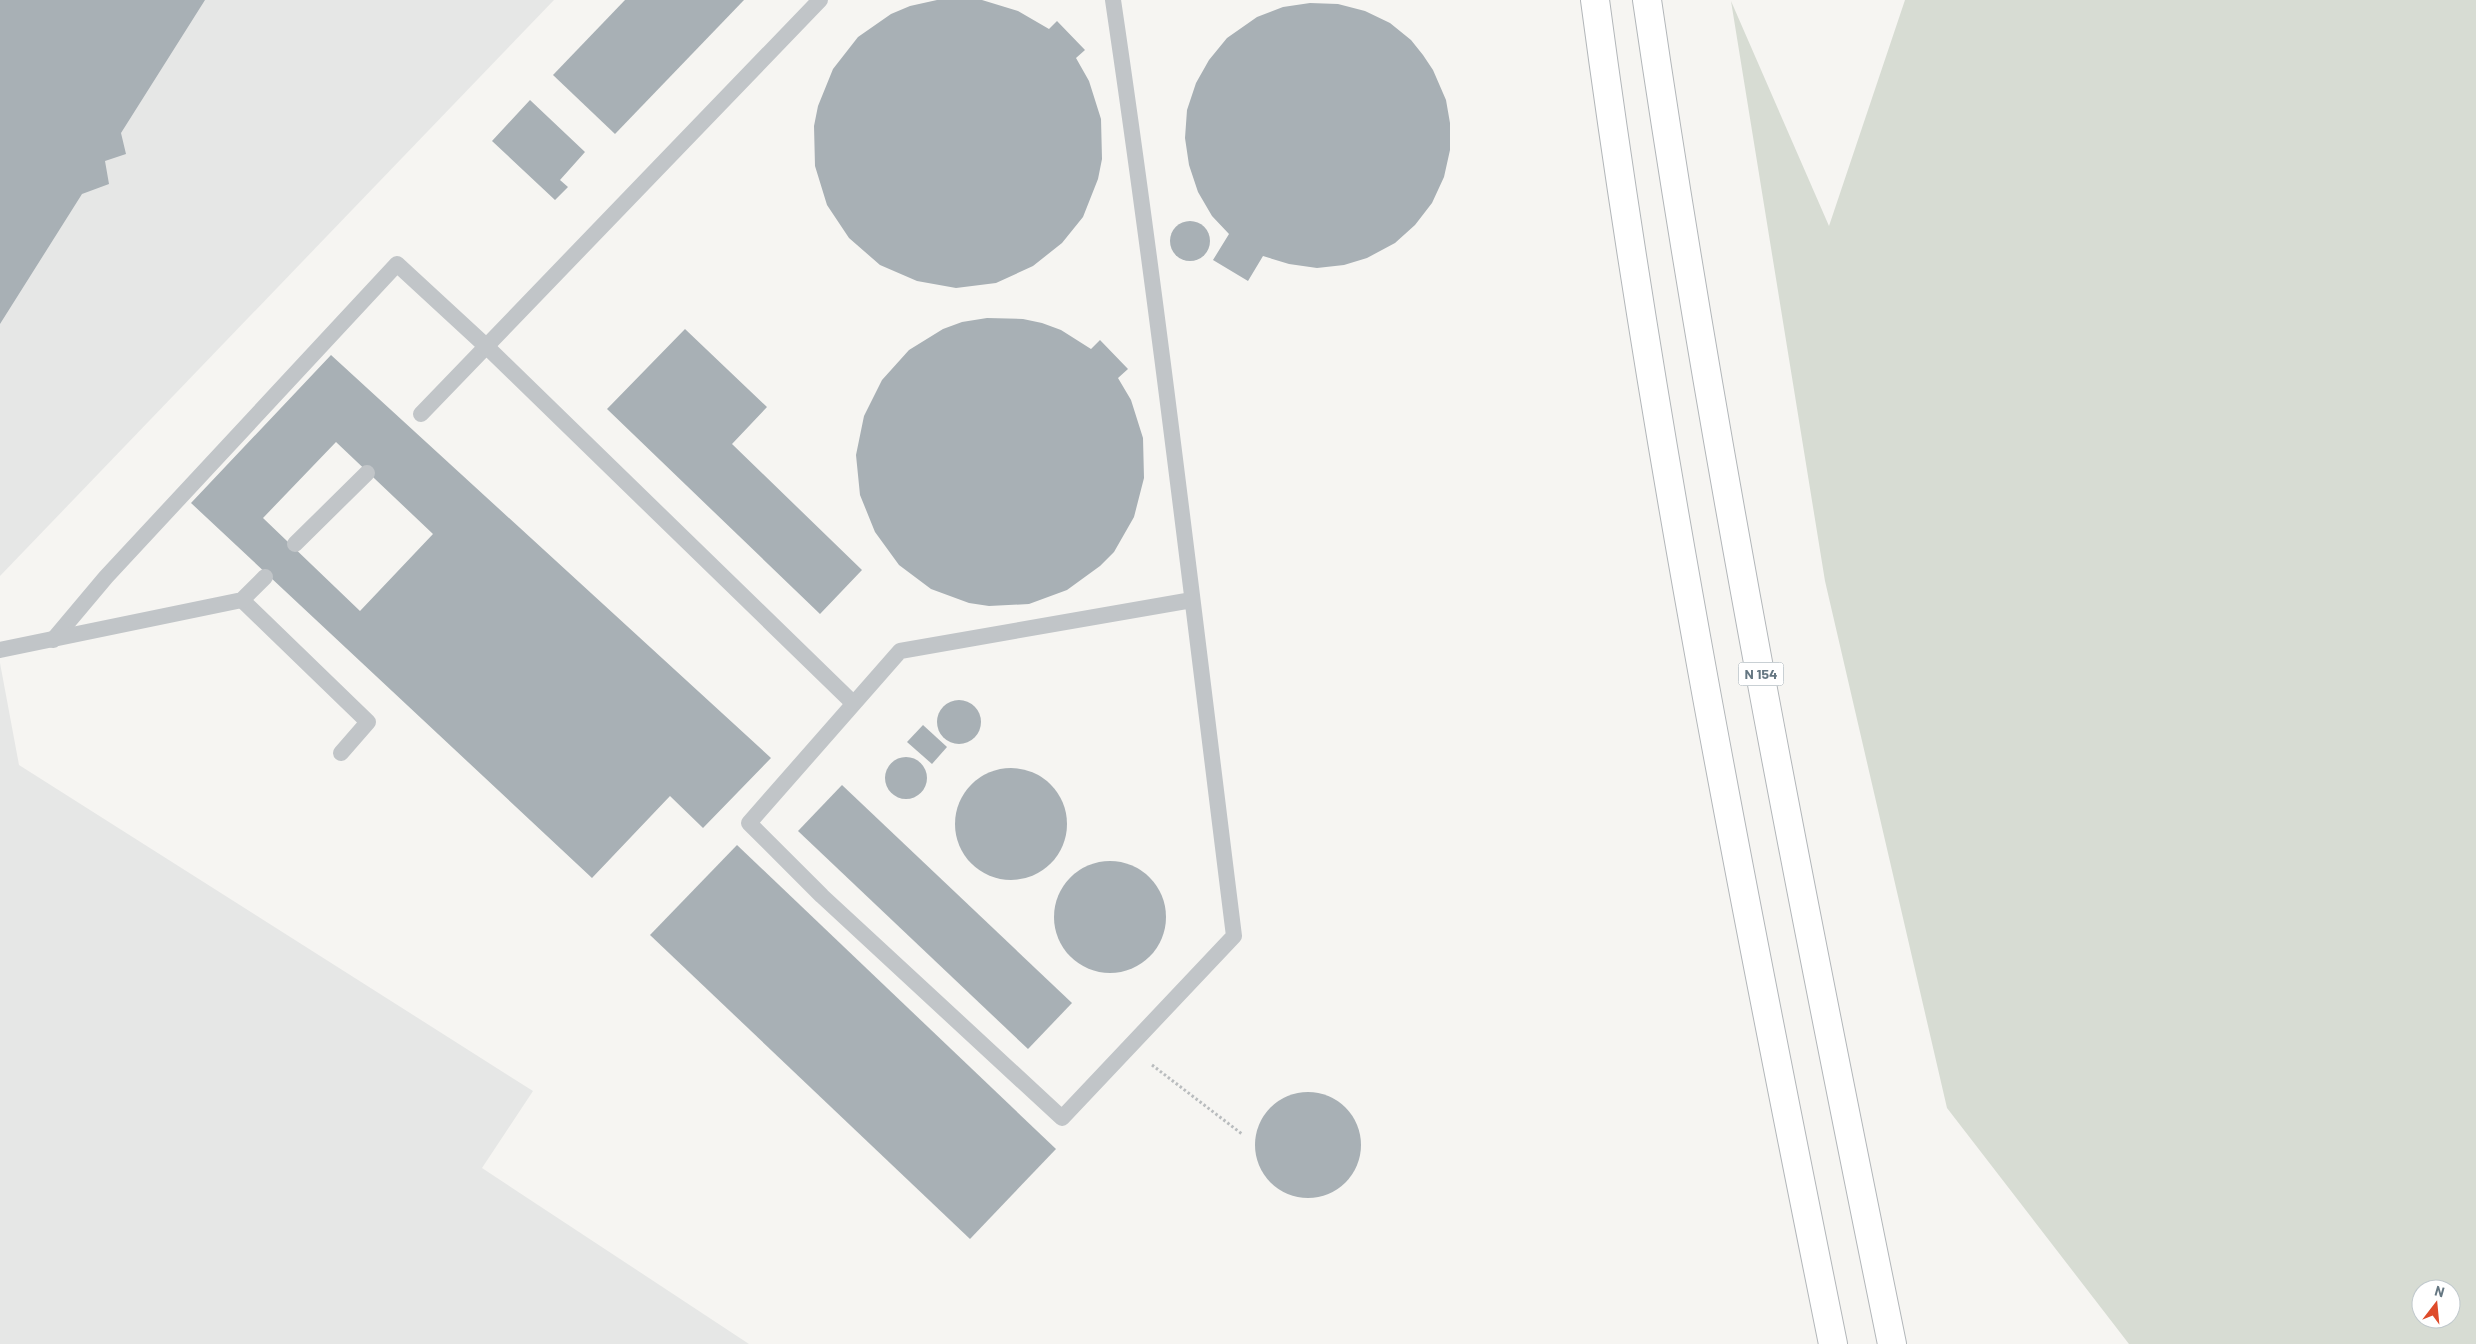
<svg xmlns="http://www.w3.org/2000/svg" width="2476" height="1344" viewBox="0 0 2476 1344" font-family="Barlow,sans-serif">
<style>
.built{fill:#e6e7e6}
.green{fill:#d7dcd3;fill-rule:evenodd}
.building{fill:#a8b0b5;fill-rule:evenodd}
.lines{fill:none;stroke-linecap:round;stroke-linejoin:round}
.trunk-casing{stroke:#b2b6b9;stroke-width:30}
.path{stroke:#b9bcbe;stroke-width:3;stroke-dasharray:2.5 2.5;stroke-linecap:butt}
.service{stroke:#c1c5c8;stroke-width:16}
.trunk{stroke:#fff;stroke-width:28}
.labels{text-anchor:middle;stroke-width:5;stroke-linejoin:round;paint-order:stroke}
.shield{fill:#fff;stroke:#93a0a8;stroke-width:1}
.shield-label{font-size:14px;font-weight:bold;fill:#657782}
</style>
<rect width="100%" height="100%" fill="#f6f5f2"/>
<!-- built -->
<g class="built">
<polygon points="0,0 554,0 0,576"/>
<polygon points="0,663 19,765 533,1091 482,1168 749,1344 0,1344"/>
</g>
<!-- green -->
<path class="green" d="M 1905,0 L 2476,0 L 2476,1344 L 2129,1344 L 1947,1108 L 1825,581 L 1731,1 L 1829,226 ZM 2421,1289 L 2451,1289 L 2451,1319 L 2421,1319 Z"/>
<!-- building -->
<g class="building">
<polygon points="0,0 205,0 121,133 126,154 105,161 109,184 82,194 0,324"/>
<polygon points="625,0 744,0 615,134 553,75"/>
<polygon points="937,0 982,0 1018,11 1049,29 1057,21 1085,50 1076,58 1089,81 1101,119 1102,159 1098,179 1083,217 1062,243 1033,266 996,283 956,288 917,281 880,265 849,238 827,205 815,166 814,126 818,106 833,69 858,37 891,14 910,6"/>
<polygon points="1310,3 1338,4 1365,11 1390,23 1411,40 1423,55 1433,70 1446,100 1450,123 1450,150 1444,177 1432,203 1415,225 1395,243 1367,258 1344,265 1317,268 1289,264 1263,256 1248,281 1213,260 1229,234 1212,216 1198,192 1189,165 1185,138 1187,110 1196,83 1209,60 1227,38 1257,17 1283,7"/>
<polygon points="530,100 585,152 560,180 568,187 555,200 492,141"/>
<circle cx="1190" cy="241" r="20"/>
<polygon points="987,318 1023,319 1042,323 1061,330 1091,349 1100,340 1128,369 1118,378 1131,400 1143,438 1144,478 1134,517 1114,552 1100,566 1067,590 1029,604 989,606 969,603 931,589 899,565 875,532 860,495 856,455 864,416 882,380 909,350 943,329 962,322"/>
<polygon points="685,329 767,407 732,444 862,570 820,614 607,409"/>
<path d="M 331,355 L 771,758 L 703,828 L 670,796 L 592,878 L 191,503 ZM 336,442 L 433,534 L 360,611 L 263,518 Z"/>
<circle cx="959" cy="722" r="22"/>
<polygon points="923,725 947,747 932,764 907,742"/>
<circle cx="906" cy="778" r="21"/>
<circle cx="1011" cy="824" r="56"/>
<polygon points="842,785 1072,1003 1028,1049 798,831"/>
<polygon points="737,845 1056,1149 970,1239 650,935"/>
<circle cx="1110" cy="917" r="56"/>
<circle cx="1308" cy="1145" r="53"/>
</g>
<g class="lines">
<defs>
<g id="trunk">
<path d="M 1595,0 C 1655,451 1743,898 1833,1344"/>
<path d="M 1647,0 C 1713,451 1801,898 1892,1344"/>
</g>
</defs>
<!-- trunk casing -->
<use href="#trunk" class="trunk-casing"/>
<!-- path -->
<polyline class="path" points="1152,1065 1242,1134"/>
<!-- service -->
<g class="service">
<path d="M 1113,0 C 1159,311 1195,624 1234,936 L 1062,1118 L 822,896 L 749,823 L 900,651 L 1192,600"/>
<polyline points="421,414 820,0"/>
<polyline points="295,544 367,473"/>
<polyline points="242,600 368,722 341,753"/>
<polyline points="53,640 106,577 397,264 487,347 853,703"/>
<polyline points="0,650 242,600 265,577"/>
</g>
<!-- trunk -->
<use href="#trunk" class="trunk"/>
</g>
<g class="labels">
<!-- shield labels -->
<rect class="shield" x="1738.5" y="662.5" width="45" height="23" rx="4"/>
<g class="shield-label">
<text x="1761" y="679">N 154</text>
</g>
</g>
<!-- north arrow -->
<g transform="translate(2436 1304) rotate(16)"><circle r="24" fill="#ffffff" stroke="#c1c9cd"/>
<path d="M0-4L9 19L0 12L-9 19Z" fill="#de4b2a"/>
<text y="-8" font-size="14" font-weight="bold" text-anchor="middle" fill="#657782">N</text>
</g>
</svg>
